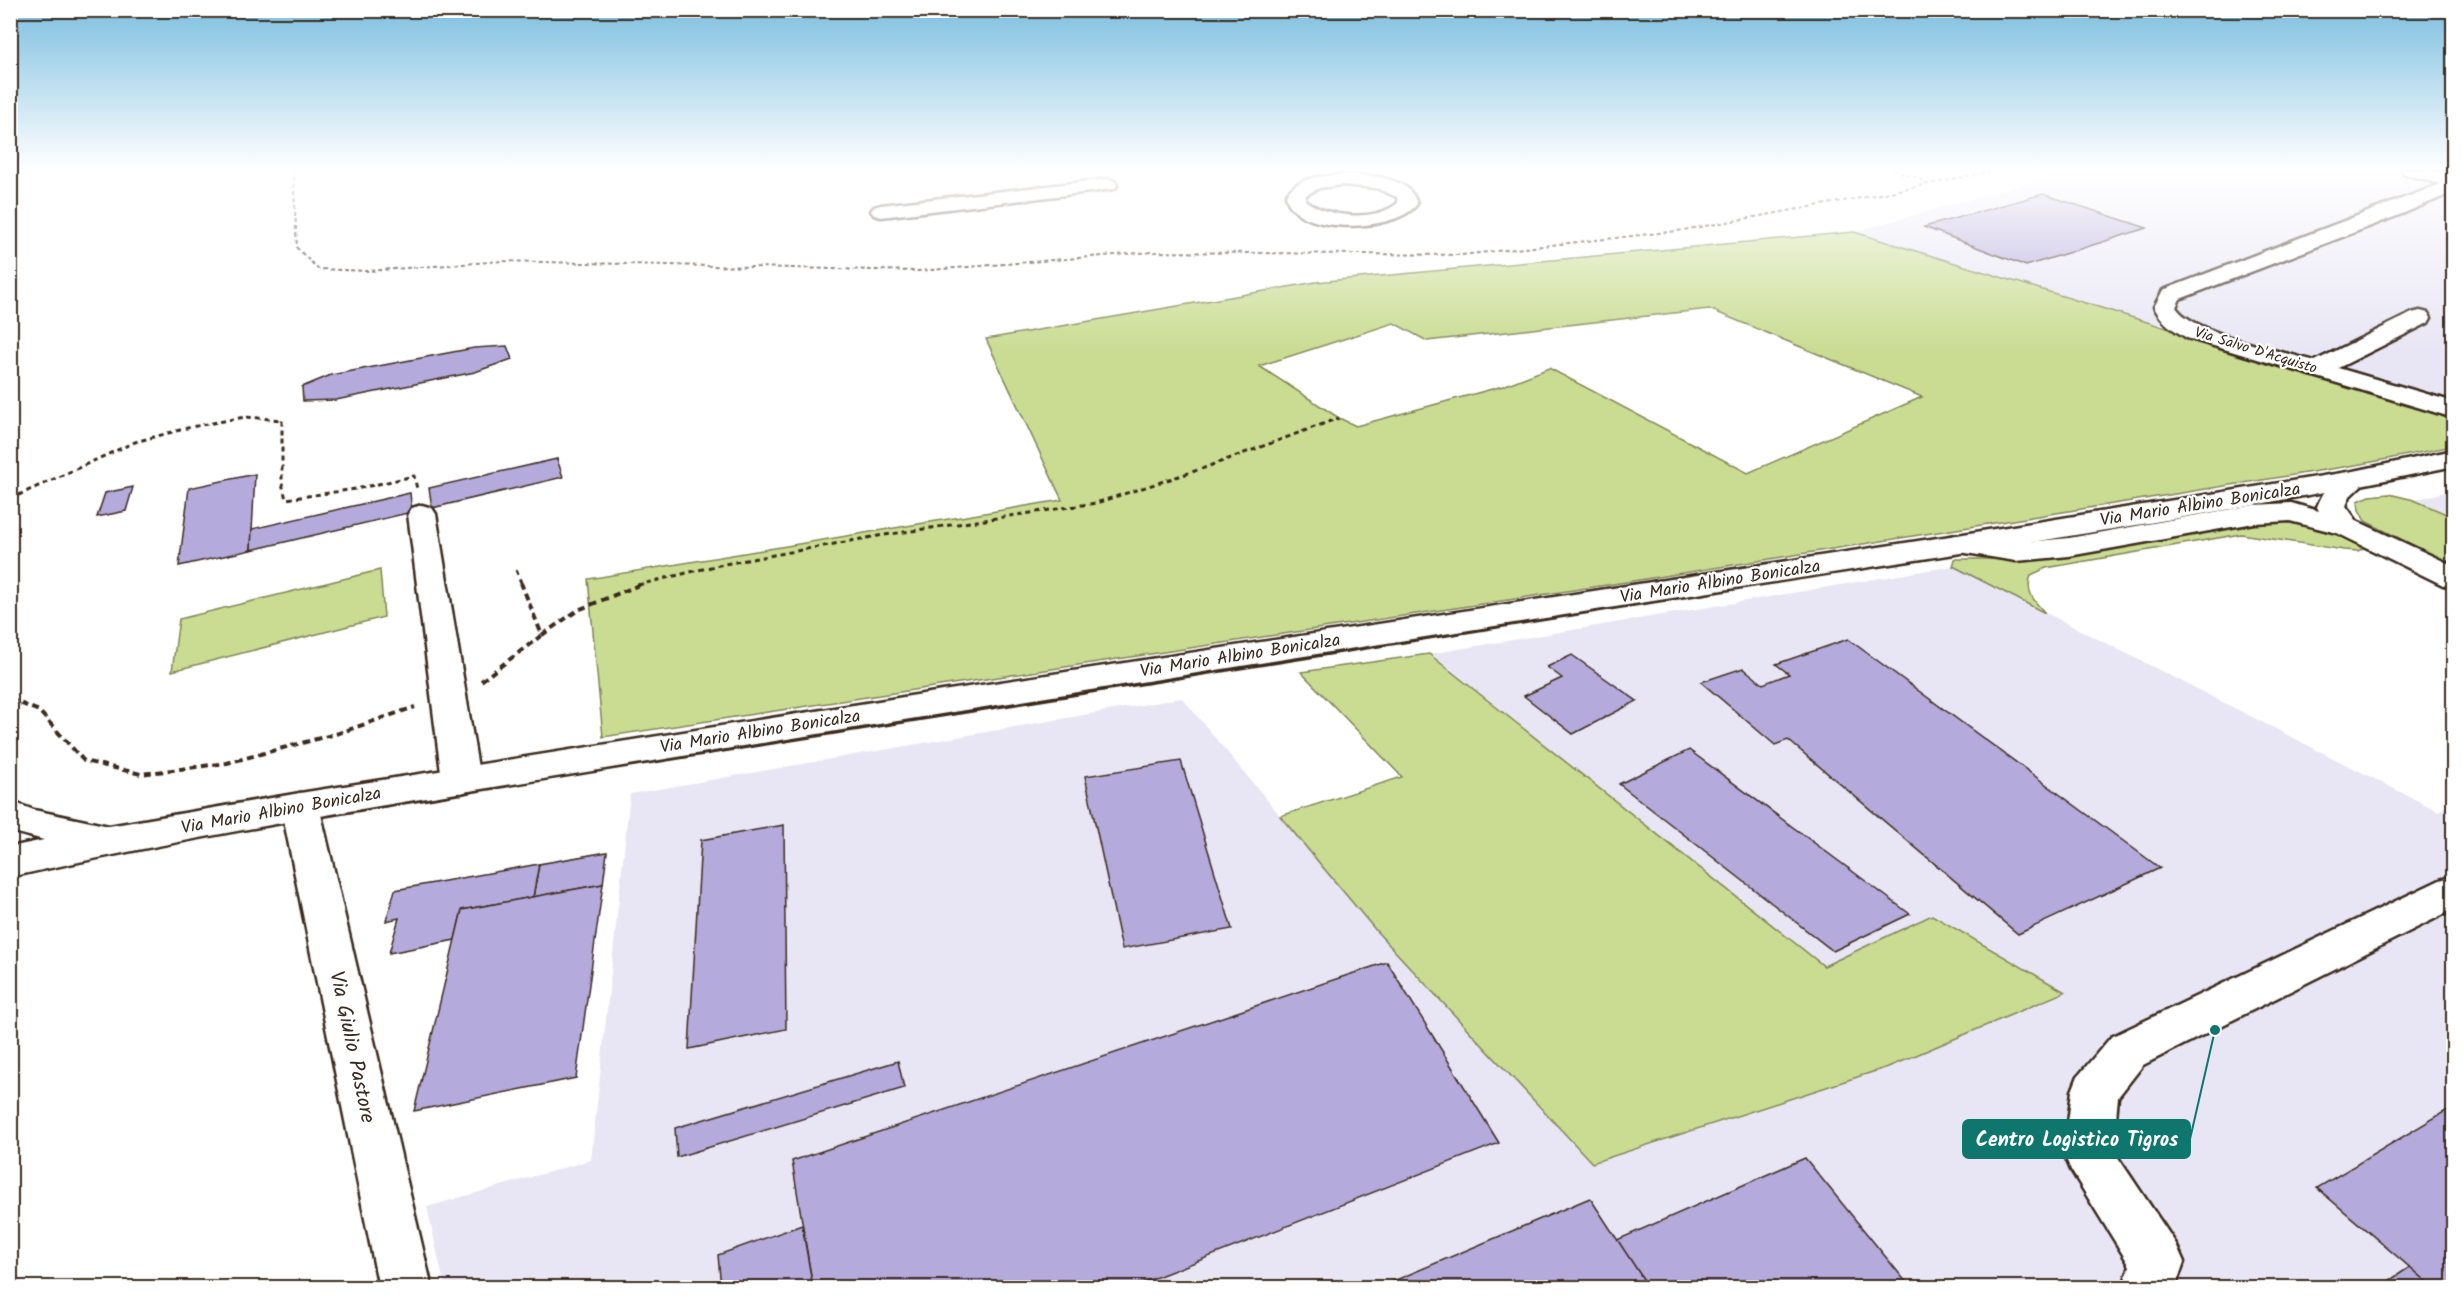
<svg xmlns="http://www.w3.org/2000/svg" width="2464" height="1298" viewBox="0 0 2464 1298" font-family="Kalam,sans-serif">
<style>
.built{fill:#e8e6f4}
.green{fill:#c9dc91;stroke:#828358;stroke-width:1.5;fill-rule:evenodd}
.building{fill:#b4aadb;stroke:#3b2a1e;stroke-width:1.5}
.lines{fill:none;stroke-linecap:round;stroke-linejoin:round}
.minor-casing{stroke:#3b2a1e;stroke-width:5}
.major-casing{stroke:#3b2a1e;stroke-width:5}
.path-far2{stroke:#3b2a1e;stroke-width:2;stroke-dasharray:4 3;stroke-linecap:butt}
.path-far1{stroke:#3b2a1e;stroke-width:3;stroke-dasharray:5 4;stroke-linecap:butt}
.path{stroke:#3b2a1e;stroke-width:4;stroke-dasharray:7 4.5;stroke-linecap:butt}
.minor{fill:#fff;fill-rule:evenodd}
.major{fill:#fff;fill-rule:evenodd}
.labels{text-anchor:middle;stroke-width:4.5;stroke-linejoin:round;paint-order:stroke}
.far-street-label{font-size:15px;fill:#3b2a1e;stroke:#fff}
.street-label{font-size:18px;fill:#3b2a1e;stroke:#fff}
.near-street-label{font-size:21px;fill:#3b2a1e;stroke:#fff}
.leader{fill:none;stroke:#0f766e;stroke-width:2}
.callout-dot{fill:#0f766e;stroke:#fff;stroke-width:2}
.callout{fill:#0f766e;stroke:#0f766e;stroke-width:2}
.callout-label{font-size:20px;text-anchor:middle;font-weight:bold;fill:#fff}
</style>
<rect width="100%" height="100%" fill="#fff"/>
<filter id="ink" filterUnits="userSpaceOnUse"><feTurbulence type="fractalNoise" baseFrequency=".0167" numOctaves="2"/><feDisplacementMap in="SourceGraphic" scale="12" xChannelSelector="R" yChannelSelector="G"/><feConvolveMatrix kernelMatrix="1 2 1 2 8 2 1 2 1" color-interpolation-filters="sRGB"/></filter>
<g filter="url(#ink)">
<!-- built -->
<g class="built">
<polygon points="2076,170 2453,170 2453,405 2195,326 2148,323 1854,232"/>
<polygon points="2453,490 2453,517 2414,500"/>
<polygon points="1953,566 2438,811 2453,804 2453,1287 445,1288 427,1207 591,1160 630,794 1182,698 1378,933 1592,1162 1932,915 1825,966 1429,654"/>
</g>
<!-- green -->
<g class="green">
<path d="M 1854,232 L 2453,416 L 2453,446 L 2362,464 L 1633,581 L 603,737 L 588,579 L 1062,500 L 986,339 L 1316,282 ZM 1709,309 L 1922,397 L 1748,473 L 1549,368 L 1503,386 L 1356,426 L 1339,418 L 1259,366 L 1394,323 L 1427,341 Z"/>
<polygon points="2389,494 2414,500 2453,517 2453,565 2365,521 2359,510 2358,501 2370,496"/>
<path d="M 2274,520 C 2301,523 2343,528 2362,549 L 2358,551 L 2344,550 L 2241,534 L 2046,568 L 2031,575 C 2025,592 2034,601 2045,613 L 1953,566 L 1955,559 L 2048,559 L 2254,521 Z"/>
<polygon points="380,570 384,617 172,671 179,619"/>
<polygon points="1429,654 1824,966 1932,915 2065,992 1888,1067 1592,1163 1378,933 1280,816 1402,777 1301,672"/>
</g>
<!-- building -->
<g class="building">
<polygon points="2043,194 2147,228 2026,266 1924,227"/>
<polygon points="507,346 512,359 475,372 336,400 303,401 302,387 331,375 474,348"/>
<polygon points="557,459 563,477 432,508 429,488"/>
<polygon points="255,474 251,550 179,566 189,488"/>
<polygon points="133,487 126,511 97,517 105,493"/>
<polygon points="410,493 412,512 251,550 252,529"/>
<polygon points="1848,639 2160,868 2018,934 1788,740 1775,745 1701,682 1743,668 1763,684 1789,674 1776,664"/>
<polygon points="1572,655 1637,701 1573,734 1524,696 1562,678 1547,667"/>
<polygon points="1689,750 1910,914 1833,951 1619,784"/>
<polygon points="1181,761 1232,929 1122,949 1085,776"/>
<polygon points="784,825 786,1029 689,1049 701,840"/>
<polygon points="607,852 603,884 533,897 539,864"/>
<polygon points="539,864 533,897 462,910 455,940 389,953 399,918 386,921 395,890"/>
<polygon points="603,884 576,1078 414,1111 462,910"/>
<polygon points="1387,962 1499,1143 1129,1288 813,1288 792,1161"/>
<polygon points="898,1061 904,1088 677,1157 675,1128"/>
<polygon points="2454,1106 2454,1288 2434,1288 2317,1188"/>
<polygon points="1805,1158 1911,1288 1649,1288 1617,1240"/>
<polygon points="1590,1198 1649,1288 1377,1288"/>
<polygon points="802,1225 813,1288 721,1288 718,1255"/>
<polygon points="2410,1267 2434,1288 2378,1288"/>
</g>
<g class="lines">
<defs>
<g id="minor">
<path d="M 2402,170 L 2431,170 L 2454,176 L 2454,192 L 2397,216 L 2180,299 L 2176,307 C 2190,332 2284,352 2315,361 L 2412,313 L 2420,311 L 2428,313 L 2431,318 L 2428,323 L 2338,368 L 2454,402 L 2454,418 L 2187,338 C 2172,329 2162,323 2154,307 L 2163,290 L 2441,184 L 2405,174 Z"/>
<path d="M 1342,175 C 1367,175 1410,175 1417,204 C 1397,233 1291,236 1286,195 C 1298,177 1322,176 1342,175 ZM 1342,185 L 1376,188 L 1397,197 L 1398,203 C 1375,222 1328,218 1305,200 L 1306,195 L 1319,188 Z"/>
<polygon points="1108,179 1115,181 1117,185 1115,189 881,217 874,215 871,211 874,207 881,205"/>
<path d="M 2354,471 L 2364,473 L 2368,479 L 2350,496 L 2346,506 L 2357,521 L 2454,566 L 2454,587 L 2443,585 L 2337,533 L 2290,521 L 2254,523 L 2069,556 L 2016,561 L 1947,550 L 1942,544 L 1947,538 L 1957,535 L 2016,543 L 2069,538 L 2254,505 L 2291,503 L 2319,511 L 2317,507 C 2324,489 2334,476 2354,471 Z"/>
<polygon points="422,505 432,508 436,514 480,780 474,789 461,793 448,789 442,780 408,514 412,508"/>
<polygon points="300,793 313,797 319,806 432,1288 379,1288 281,806 287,797"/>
<polygon points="2454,876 2454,909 2143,1065 2118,1097 2113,1150 2176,1244 2184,1262 2175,1288 2122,1288 2130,1266 2071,1170 2064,1154 2072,1091 2078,1076 2111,1037 2440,880"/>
</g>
<path id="major" d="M 2454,450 L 2454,466 C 2214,517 1971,551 1729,589 C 1356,648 983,706 611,768 C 410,801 209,832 10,877 L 10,847 L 44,840 L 10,831 L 10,801 L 34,810 L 109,826 L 300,793 L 910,696 L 1957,535 L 2354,471 Z"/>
</defs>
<!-- minor casing -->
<use href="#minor" class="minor-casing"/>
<!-- major casing -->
<use href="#major" class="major-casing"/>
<!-- path-far2 -->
<g class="path-far2">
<polyline points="293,170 297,248 318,269 367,271 502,261 918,271 1152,252 1461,255 1677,231 1860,198 1997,170"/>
<polyline points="1893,170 1919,178 1926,184"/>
</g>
<!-- path-far1 -->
<g class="path-far1">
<polyline points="10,499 135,442 191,427 245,417 282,420 282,483 286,499 356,489 414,476 417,489"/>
<polyline points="516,570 522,585"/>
<polyline points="638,585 719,565 878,536 1096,503 1204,468 1339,418"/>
</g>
<!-- path -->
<g class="path">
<polyline points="542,635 578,610 644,583"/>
<polyline points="481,681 542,635 521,583"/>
<polyline points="10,699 39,711 84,761 141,774 227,763 339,733 415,707"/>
</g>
<!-- minor -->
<use href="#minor" class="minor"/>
<!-- major -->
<use href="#major" class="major"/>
</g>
</g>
<!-- sky -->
<linearGradient id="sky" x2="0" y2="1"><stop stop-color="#7cbee0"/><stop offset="0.48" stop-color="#fff"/><stop offset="1" stop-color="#fff" stop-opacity="0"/></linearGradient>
<rect width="2464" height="352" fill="url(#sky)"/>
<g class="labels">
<!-- far-street labels -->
<g class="far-street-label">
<text transform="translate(2256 350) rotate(17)" y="5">Via Salvo D'Acquisto</text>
</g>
<!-- street labels -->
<g class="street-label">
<text transform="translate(2200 504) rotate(-9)" y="6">Via Mario Albino Bonicalza</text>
<text transform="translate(1720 581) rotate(-9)" y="6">Via Mario Albino Bonicalza</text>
<text transform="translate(1240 655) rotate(-9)" y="6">Via Mario Albino Bonicalza</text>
<text transform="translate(760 731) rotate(-9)" y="6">Via Mario Albino Bonicalza</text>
<text transform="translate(281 810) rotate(-10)" y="6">Via Mario Albino Bonicalza</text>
</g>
<!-- near-street labels -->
<g class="near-street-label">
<text transform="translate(353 1047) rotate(78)" y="7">Via Giulio Pastore</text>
</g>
</g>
<!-- callouts -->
<path class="leader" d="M2215 1030L2190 1139"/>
<circle class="callout-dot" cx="2215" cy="1030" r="6"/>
<rect class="callout" x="1963" y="1120" width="227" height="38" rx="6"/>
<g class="callout-label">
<text x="2077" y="1146">Centro Logistico Tigros</text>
</g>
<!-- margin -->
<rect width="2464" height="1298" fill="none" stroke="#fff" stroke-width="36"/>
<rect x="18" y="18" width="2428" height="1262" fill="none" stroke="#3b2a1e" stroke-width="2" filter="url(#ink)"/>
</svg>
